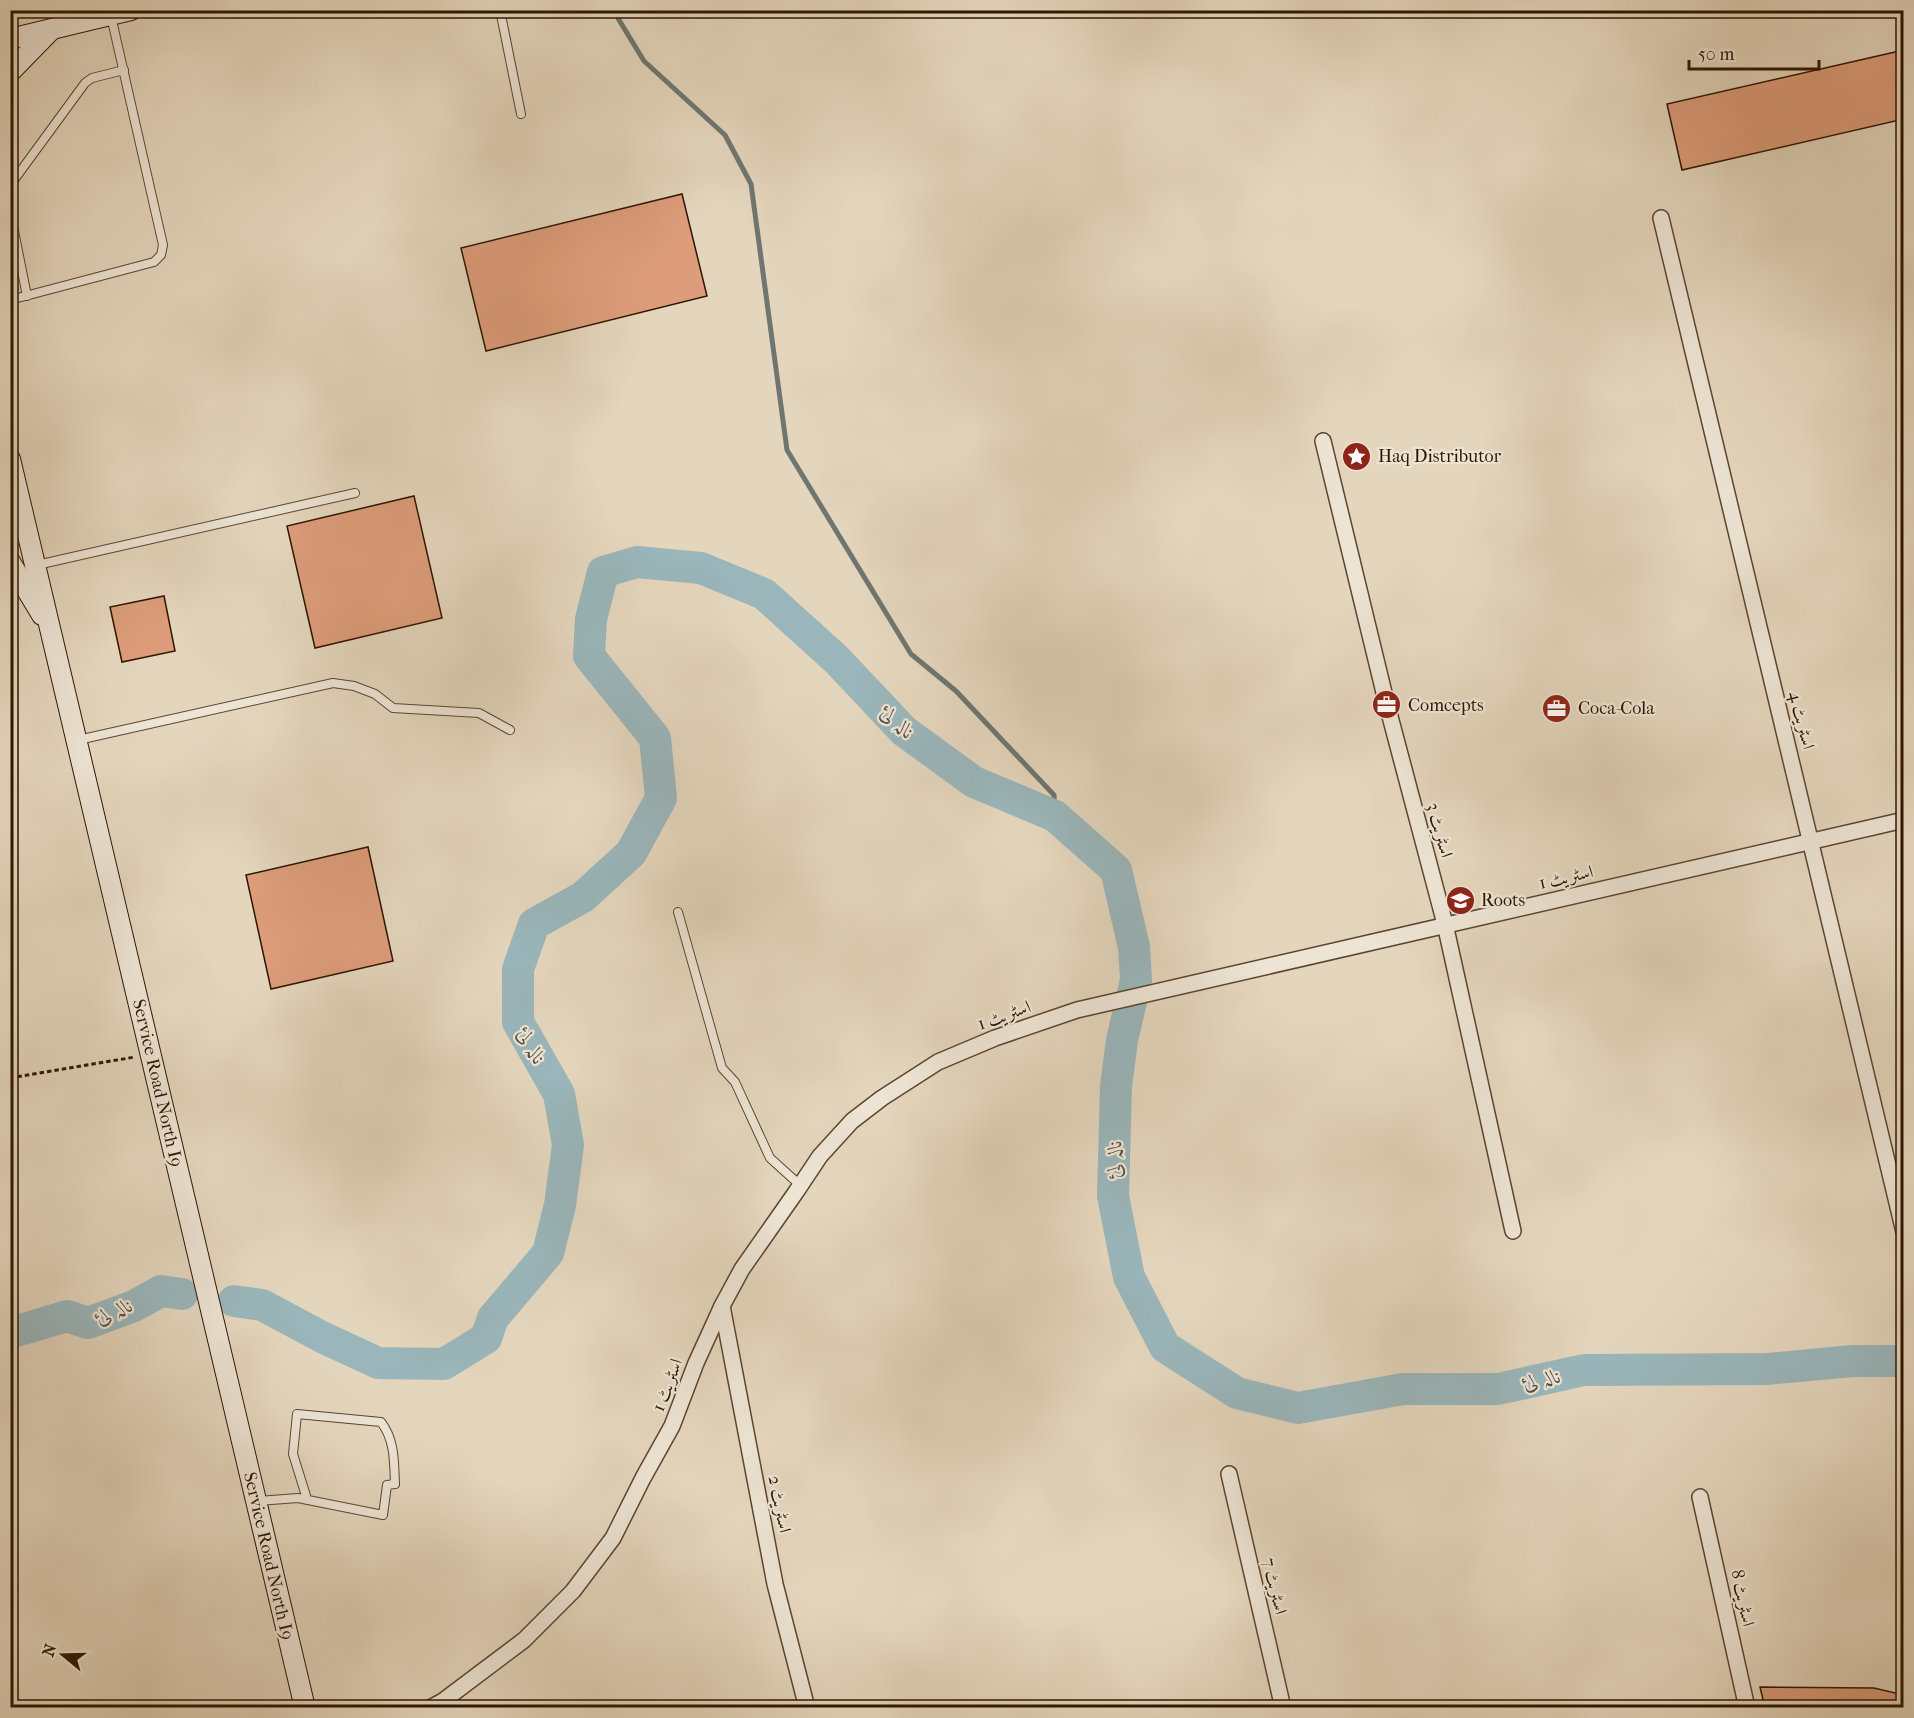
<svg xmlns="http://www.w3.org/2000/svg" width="1914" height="1718" viewBox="0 0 1914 1718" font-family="'IM FELL French Canon',Amiri,serif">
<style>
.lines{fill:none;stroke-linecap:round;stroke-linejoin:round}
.stream{stroke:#6f7670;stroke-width:5}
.river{stroke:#9ab6bb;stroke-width:32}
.building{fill:#dd9d7a;stroke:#2e1500;stroke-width:1.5}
.lane-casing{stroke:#5c452f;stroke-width:10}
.street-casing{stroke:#5c452f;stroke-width:18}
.secondary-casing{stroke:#2e1500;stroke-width:22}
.path{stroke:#2e1500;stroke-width:3;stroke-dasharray:4.5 3;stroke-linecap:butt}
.lane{stroke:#ede4d4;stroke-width:8}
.street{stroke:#ede4d4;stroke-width:15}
.secondary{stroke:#ede4d4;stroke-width:20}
.labels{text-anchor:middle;stroke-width:4.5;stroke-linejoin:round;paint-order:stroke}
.poi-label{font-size:18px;fill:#2e1500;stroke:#ede4d4;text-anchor:start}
.street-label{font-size:18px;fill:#2e1500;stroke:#ede4d4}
.water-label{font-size:20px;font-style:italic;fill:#544d41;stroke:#ede4d4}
</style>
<rect width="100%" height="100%" fill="#e4d6bd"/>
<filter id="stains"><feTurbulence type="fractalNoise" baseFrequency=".00333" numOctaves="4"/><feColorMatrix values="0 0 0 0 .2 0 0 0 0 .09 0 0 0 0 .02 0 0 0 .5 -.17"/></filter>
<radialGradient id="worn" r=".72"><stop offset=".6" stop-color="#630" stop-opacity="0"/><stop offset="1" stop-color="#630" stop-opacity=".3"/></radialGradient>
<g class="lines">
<!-- stream -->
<polyline class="stream" points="613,10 644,61 725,135 751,184 787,450 911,654 956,691 1054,795 1055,816"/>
<!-- river -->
<g class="river">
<polyline points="234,1301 262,1305 322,1337 378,1363 444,1364 486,1338 493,1318 548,1253 560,1205 568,1145 559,1094 518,1022 518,969 534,924 583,897 631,853 661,798 655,738 589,656 591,619 603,572 637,562 701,568 764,594 836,659 904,731 974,782 1055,816 1116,870 1134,947 1136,980 1122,1040 1116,1087 1113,1196 1129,1277 1165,1347 1237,1393 1298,1408 1403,1389 1498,1389 1584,1370 1767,1369 1853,1361 1904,1361"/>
<polyline points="10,1333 67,1316 88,1323 134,1306 161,1291 182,1294"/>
</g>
</g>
<!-- building -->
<g class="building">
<polygon points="1904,50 1904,119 1682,170 1667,104"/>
<polygon points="682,194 707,296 486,351 461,248"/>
<polygon points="414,496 442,618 315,648 287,526"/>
<polygon points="164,596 175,651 122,662 110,607"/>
<polygon points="368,847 393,961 271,989 246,875"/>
<polygon points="1760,1687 1874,1688 1904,1695 1904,1708 1765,1708"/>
</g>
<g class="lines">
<defs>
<g id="lane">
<polyline points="500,10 521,114"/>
<polyline points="1093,10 1093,11"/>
<polyline points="10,188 14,180 85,83 92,78 124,70"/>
<polyline points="10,211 27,296"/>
<polyline points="10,300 154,262 161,255 163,245 111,16"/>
<polyline points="37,565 355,493"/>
<polyline points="78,740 333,683 354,686 375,694 393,708 479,713 510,730"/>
<polyline points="678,912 722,1068 735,1082 770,1158 801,1186"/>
<path d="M 258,1501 L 298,1498 L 383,1515 L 387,1485 L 395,1484 C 394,1462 395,1440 381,1422 L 297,1414 L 293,1454 L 307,1499"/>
</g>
<g id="street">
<polyline points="1661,218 1904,1232"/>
<polyline points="1323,441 1387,705 1445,924 1513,1231"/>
<polyline points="722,1306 775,1584 807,1708"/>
<polyline points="1229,1474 1283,1708"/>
<polyline points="1700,1497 1747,1708"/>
<polyline points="430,1708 443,1701 524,1640 573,1591 613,1538 643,1478 672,1426 696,1363 722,1306 742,1269 796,1192 820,1156 852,1121 882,1098 938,1062 995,1038 1077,1010 1904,820"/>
</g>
<g id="secondary">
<polyline points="10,39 131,10"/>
<polyline points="10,72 51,30"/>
<polyline points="10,459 305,1708"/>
<polyline points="10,562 42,615"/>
</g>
</defs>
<!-- lane casing -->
<use href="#lane" class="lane-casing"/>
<!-- street casing -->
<use href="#street" class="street-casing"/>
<!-- secondary casing -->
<use href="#secondary" class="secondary-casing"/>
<!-- path -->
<polyline class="path" points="10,1078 135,1057"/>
<!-- lane -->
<use href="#lane" class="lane"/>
<!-- street -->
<use href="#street" class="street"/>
<!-- secondary -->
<use href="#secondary" class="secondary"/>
</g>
<!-- icons -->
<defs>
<symbol id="sight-disc" viewBox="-11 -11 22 22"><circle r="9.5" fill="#8f2418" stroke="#ede4d4"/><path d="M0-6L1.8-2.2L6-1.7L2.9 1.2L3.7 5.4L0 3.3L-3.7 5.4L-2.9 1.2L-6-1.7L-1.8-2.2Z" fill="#fff"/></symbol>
<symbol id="office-disc" viewBox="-11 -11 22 22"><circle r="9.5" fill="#8f2418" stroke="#ede4d4"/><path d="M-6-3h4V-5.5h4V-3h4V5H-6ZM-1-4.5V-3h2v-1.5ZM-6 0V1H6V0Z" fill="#fff"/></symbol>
<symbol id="university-disc" viewBox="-11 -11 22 22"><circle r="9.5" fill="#8f2418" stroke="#ede4d4"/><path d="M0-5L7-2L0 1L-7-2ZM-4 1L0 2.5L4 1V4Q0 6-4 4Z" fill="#fff"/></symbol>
</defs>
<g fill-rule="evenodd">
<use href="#sight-disc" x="1340" y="440" width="33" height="33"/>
<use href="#office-disc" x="1370" y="688" width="33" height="33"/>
<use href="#office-disc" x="1540" y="692" width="33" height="33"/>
<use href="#university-disc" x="1444" y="884" width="33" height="33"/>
</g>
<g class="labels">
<!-- poi labels -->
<g class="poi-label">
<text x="1378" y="462">Haq Distributor</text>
<text x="1408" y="711">Comcepts</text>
<text x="1578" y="714">Coca-Cola</text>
<text x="1481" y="906">Roots</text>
</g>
<!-- street labels -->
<g class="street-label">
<text transform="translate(1802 720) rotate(76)" y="6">اسٹریٹ 4</text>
<text transform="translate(1440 830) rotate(75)" y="6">اسٹریٹ 3</text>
<text transform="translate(1566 877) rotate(-13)" y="6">اسٹریٹ 1</text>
<text transform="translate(1004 1015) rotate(-20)" y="6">اسٹریٹ 1</text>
<text transform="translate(158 1083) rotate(77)" y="6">Service Road North I9</text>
<text transform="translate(667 1385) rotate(-69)" y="6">اسٹریٹ 1</text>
<text transform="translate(780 1504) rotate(79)" y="6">اسٹریٹ 2</text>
<text transform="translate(269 1556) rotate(77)" y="6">Service Road North I9</text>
<text transform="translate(1275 1586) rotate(77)" y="6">اسٹریٹ 7</text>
<text transform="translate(1743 1598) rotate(78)" y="6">اسٹریٹ 8</text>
</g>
<!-- water labels -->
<g class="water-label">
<text transform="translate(898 722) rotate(43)" y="7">نالہ لئ</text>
<text transform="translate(532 1046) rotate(61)" y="7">نالہ لئ</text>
<text transform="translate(1114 1159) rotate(-89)" y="7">نالہ لئ</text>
<text transform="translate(114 1311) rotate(-23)" y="7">نالہ لئ</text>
<text transform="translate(1542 1379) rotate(-12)" y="7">نالہ لئ</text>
</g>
</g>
<!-- margin -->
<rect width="1914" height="1718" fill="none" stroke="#e4d6bd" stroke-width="36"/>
<rect x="12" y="12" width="1890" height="1694" fill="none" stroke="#2e1500" stroke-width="3"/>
<rect x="18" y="18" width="1878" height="1682" fill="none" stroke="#2e1500" stroke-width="1.5"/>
<!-- north arrow -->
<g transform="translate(63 1655) rotate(289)" stroke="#ede4d4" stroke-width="4.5" paint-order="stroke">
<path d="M0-4.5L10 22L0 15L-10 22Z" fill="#2e1500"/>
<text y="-9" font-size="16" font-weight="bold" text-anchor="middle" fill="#2e1500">N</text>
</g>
<!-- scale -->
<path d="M1689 60v9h130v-9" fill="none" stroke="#2e1500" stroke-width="3"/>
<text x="1698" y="60" font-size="18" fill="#2e1500" stroke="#ede4d4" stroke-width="4.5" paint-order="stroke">50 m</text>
<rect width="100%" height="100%" filter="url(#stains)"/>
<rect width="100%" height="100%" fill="url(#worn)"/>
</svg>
